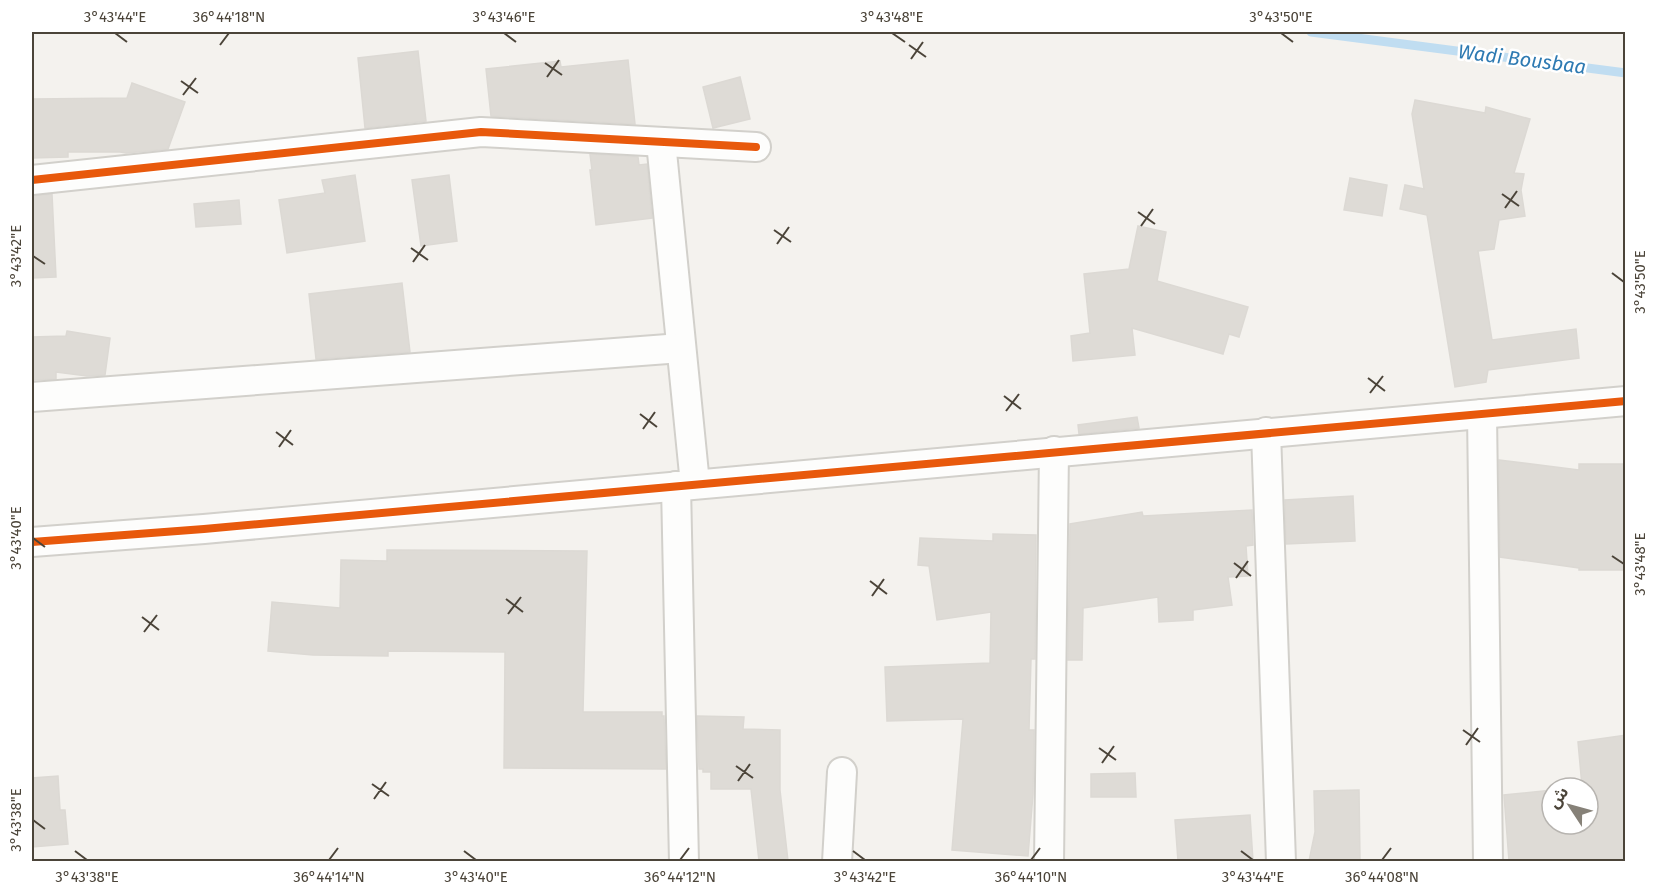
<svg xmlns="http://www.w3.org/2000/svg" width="1657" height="893" viewBox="0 0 1657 893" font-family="'Fira Sans','Noto Sans Arabic',sans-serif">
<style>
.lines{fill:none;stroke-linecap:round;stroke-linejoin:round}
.stream{stroke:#c0ddf1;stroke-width:9}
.building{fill:#dedbd6;stroke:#dcd9d4;stroke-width:1.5}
.minor-casing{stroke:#d2d0cb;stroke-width:32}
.minor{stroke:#fdfdfc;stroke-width:28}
.cycleway-casing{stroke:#fff;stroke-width:11}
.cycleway{stroke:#e8590c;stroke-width:8}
.ticks{fill:none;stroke:#4b4439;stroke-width:2}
.labels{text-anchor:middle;stroke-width:5;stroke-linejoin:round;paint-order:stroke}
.water-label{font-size:20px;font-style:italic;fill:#2e7ab2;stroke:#fff}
.neatline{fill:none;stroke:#4b4439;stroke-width:2}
.ticks-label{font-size:15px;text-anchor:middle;fill:#4b4439}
</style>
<rect width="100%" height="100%" fill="#f4f2ee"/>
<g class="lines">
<!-- stream -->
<polyline class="stream" points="1311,32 1626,73"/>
</g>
<!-- building -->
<g class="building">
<polygon points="418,51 426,121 365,128 358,58"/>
<polygon points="628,60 635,124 491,116 486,69 560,61 561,67"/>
<polygon points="740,77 750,119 713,128 703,87"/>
<polygon points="132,83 185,102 168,149 126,153 120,152 68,152 68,157 32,158 32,99 127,98"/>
<polygon points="1415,100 1485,113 1486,107 1530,119 1514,173 1524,174 1521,190 1525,216 1499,220 1494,249 1478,251 1492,340 1576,329 1579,358 1488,370 1486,382 1455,387 1427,215 1400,209 1405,185 1424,189 1412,114"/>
<polygon points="590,154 638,157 639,165 647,164 652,218 596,225 590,170 592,170"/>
<polygon points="355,175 365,241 287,253 279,200 325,193 322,180"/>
<polygon points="449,175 457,241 421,246 412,180"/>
<polygon points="1350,178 1387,185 1382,216 1344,210"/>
<polygon points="52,194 56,277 32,278 32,196"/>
<polygon points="239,200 241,224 196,227 194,204"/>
<polygon points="1138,226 1166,232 1157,281 1248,307 1239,337 1229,334 1223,354 1132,328 1135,355 1073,361 1071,336 1090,333 1084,274 1129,269"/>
<polygon points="402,283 410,352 316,359 309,294"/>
<polygon points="67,331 110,338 105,375 87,376 56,372 56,379 32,380 32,337 66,336"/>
<polygon points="1137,417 1139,428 1079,434 1078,425"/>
<polygon points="1499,460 1579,470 1579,464 1626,464 1626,570 1579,570 1579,568 1500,557"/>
<polygon points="1353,496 1355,541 1286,544 1285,500"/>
<polygon points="1252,510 1253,545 1246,546 1248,576 1228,577 1232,605 1193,610 1193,620 1159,622 1158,597 1083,608 1082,660 1068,660 1070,524 1142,512 1143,516"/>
<polygon points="993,534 1036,535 1035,659 1031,659 1029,730 1034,730 1033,794 1028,856 952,850 963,719 887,721 885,667 990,663 991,612 937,620 929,566 918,565 920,538 993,541"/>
<polygon points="387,550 587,551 583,712 662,712 662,716 664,716 666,769 504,768 505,652 388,651 388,656 313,655 268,651 272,602 340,608 341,560 387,561"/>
<polygon points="697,716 744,717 743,729 780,730 780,790 788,861 759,861 751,789 711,789 711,772 703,772 703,769 699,769"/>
<polygon points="1626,735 1626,861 1509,861 1504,795 1552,790 1552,824 1588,824 1588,788 1566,788 1582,786 1578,742"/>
<polygon points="1135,773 1136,797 1091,797 1091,774"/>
<polygon points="58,776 60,810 65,810 68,844 32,847 32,778"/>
<polygon points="1359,790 1360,861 1309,861 1315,832 1314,791"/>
<polygon points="1250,815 1253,861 1178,861 1175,820"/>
</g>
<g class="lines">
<defs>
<g id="minor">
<polyline points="661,142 695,484"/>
<polyline points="32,180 481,132 756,147"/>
<polyline points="32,397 681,348"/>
<polyline points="1482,414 1488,862"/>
<polyline points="1266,432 1281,862"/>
<polyline points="676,486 684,862"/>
<polyline points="32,542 204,529 1626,401"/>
<polyline points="837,862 842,772"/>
<polyline points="1049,862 1054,451"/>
</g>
</defs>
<!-- minor casing -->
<use href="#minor" class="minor-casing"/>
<!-- minor -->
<use href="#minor" class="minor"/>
<defs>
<g id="cycleway">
<polyline points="32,180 481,132 756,147"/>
<polyline points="32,542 204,529 1626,401"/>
</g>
</defs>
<!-- cycleway casing -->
<use href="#cycleway" class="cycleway-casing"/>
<!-- cycleway -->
<use href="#cycleway" class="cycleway"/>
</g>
<!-- ticks -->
<path class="ticks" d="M 115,33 L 127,42M 504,33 L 516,42M 892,33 L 905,42M 1281,33 L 1293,42M 220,45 L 229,33M 909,45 L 926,57M 911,59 L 923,42M 545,63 L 562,75M 547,77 L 559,60M 181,81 L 198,93M 183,95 L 196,78M 1502,194 L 1519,206M 1505,208 L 1517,191M 1138,212 L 1155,224M 1141,226 L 1153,209M 774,230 L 791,242M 777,244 L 789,227M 411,248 L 428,260M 33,256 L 45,264M 413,262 L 425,245M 1612,273 L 1624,282M 1368,378 L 1385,391M 1370,393 L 1383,376M 1004,396 L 1021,409M 1006,411 L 1019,394M 640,414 L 657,427M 643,429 L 655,412M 276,432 L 293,445M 279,447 L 291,430M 33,538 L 45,547M 1612,556 L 1624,564M 1234,563 L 1251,576M 1236,578 L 1248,561M 870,581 L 887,594M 872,596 L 884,579M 506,599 L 523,612M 508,614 L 521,597M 142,617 L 159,630M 144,632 L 157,615M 1463,730 L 1480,742M 1466,745 L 1478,728M 1099,748 L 1116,760M 1102,763 L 1114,746M 736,766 L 753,778M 738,781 L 750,764M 372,784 L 389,796M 374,799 L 386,782M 33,820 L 45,829M 75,851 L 87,860M 464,851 L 476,860M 853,851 L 865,860M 1241,851 L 1253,860M 329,860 L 338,848M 680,860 L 689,848M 1031,860 L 1040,848M 1382,860 L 1391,848"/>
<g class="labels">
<!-- water labels -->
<g class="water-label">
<text transform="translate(1522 59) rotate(7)" y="7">Wadi Bousbaa</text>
</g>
</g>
<!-- border -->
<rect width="1657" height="893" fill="none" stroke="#ffffff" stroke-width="66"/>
<!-- north arrow -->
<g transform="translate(1570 806) rotate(306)"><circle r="28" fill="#ffffff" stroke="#b7b4b0" stroke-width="1.5"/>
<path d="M0-4.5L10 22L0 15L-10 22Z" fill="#868178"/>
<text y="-9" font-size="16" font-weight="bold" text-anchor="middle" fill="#4b4439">ش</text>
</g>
<rect x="33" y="33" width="1591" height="827" class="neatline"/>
<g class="ticks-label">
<text x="115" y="22">3°43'44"E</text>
<text x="229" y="22">36°44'18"N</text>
<text x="504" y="22">3°43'46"E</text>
<text x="892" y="22">3°43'48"E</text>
<text x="1281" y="22">3°43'50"E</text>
<text transform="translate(16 256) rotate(-90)" y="5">3°43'42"E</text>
<text transform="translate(1640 282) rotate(-90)" y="5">3°43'50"E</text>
<text transform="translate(16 538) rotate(-90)" y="5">3°43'40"E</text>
<text transform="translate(1640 564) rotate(-90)" y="5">3°43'48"E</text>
<text transform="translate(16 820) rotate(-90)" y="5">3°43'38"E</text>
<text x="87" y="882">3°43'38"E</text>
<text x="329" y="882">36°44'14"N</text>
<text x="476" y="882">3°43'40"E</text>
<text x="680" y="882">36°44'12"N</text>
<text x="865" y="882">3°43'42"E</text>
<text x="1031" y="882">36°44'10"N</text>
<text x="1253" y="882">3°43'44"E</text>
<text x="1382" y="882">36°44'08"N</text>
</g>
</svg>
